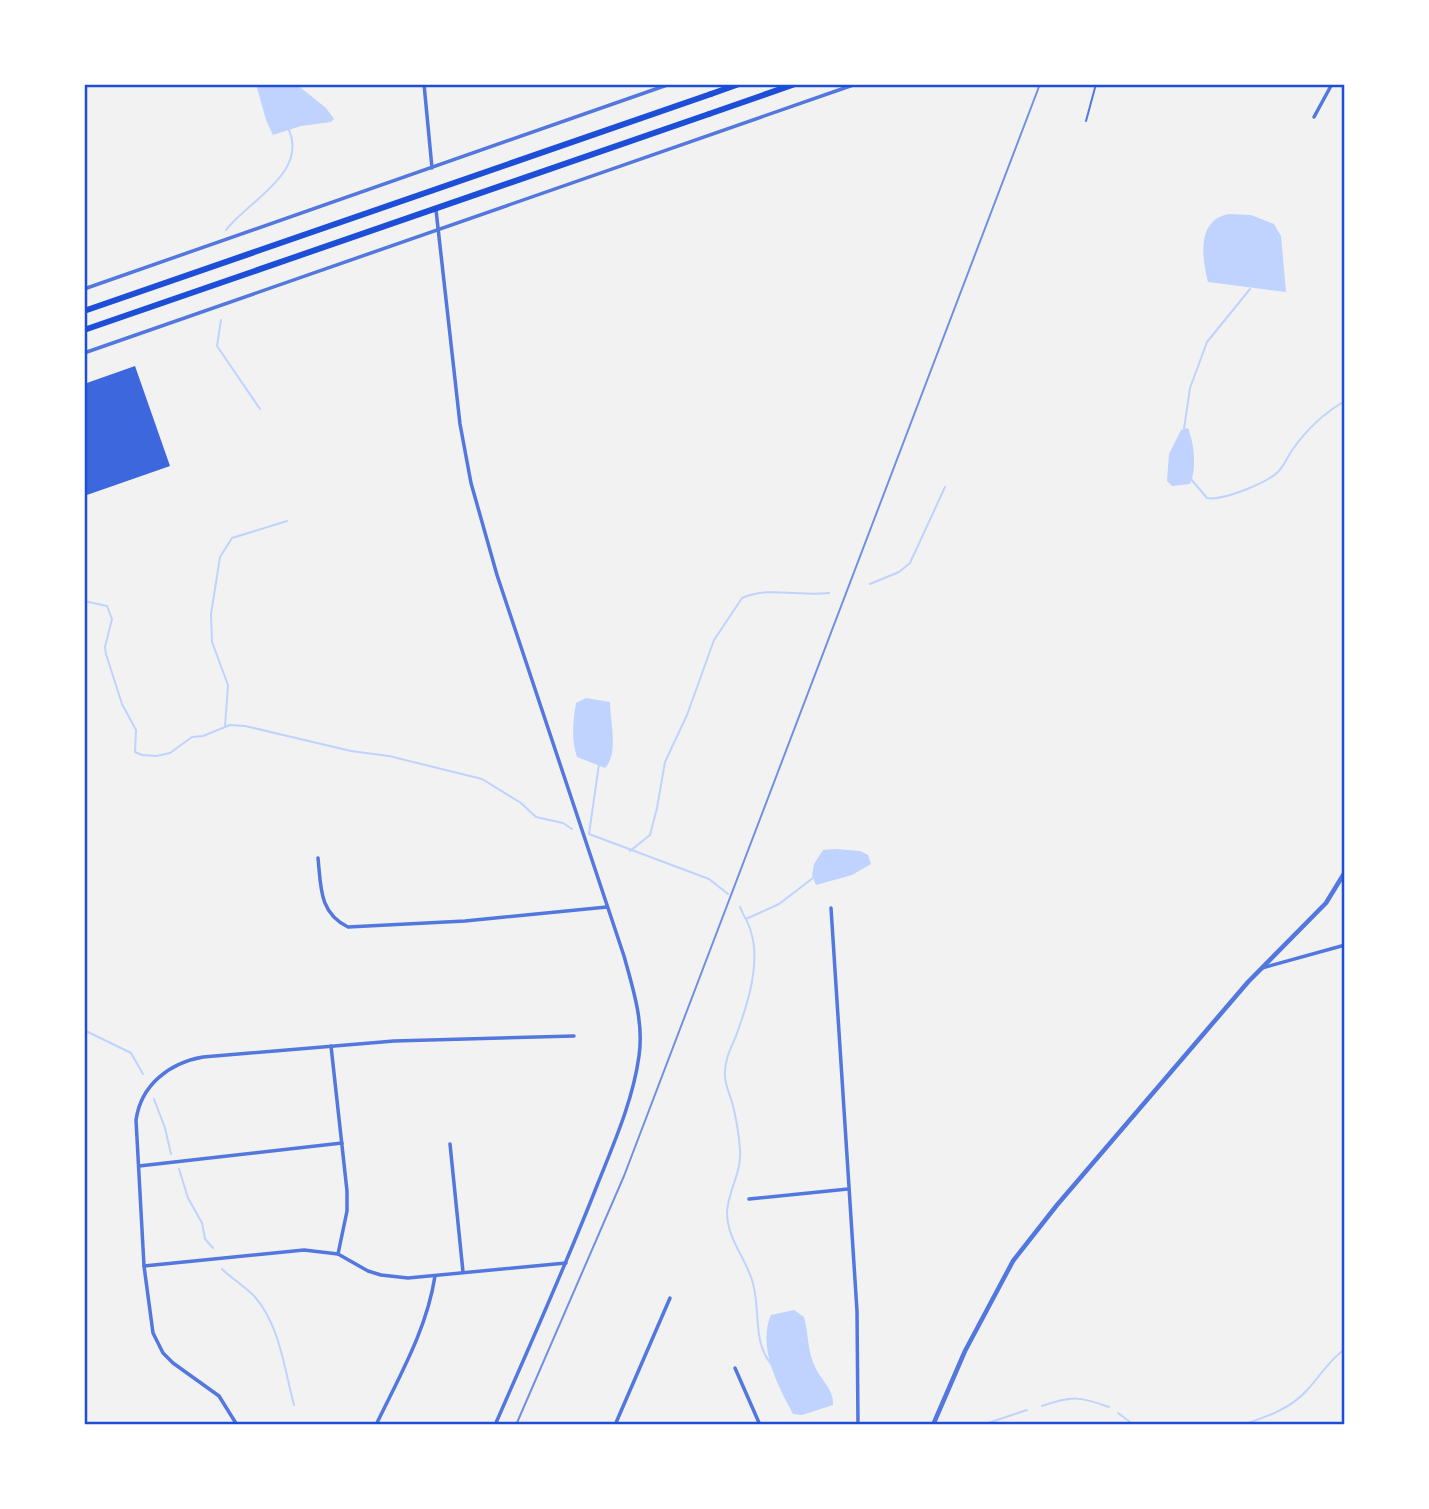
<svg xmlns="http://www.w3.org/2000/svg" width="1429" height="1509" viewBox="0 0 1429 1509" font-family="Arial,sans-serif">
<style>
.water{fill:#bfd3fe}
.lines{fill:none;stroke-linecap:round;stroke-linejoin:round}
.stream{stroke:#bfd3fe;stroke-width:2}
.building{fill:#3d67dc}
.service{stroke:#5277de;stroke-width:2}
.minor{stroke:#5277de;stroke-width:3.5}
.tertiary{stroke:#5277de;stroke-width:4.5}
.trunk{stroke:#1d4ed8;stroke-width:6}
.motorway{stroke:#1d4ed8;stroke-width:6}
.rail{stroke:#7290e2;stroke-width:2}
.neatline{fill:none;stroke:#1d4ed8;stroke-width:2.5}
</style>
<rect width="100%" height="100%" fill="#f2f2f2"/>
<!-- water -->
<g class="water">
<polygon points="256,84 296,84 326,108 334,119 331,122 301,126 273,135 266,120"/>
<path d="M 1229,214 L 1251,215 L 1274,224 L 1281,236 L 1286,292 L 1208,282 C 1202,258 1196,220 1229,214 Z"/>
<path d="M 1188,428 C 1194,443 1197,469 1190,484 L 1172,486 L 1167,481 L 1169,454 L 1181,430 Z"/>
<path d="M 586,698 L 610,702 C 610,721 619,753 605,768 L 577,757 C 571,738 573,722 576,703 Z"/>
<polygon points="836,849 860,851 868,855 871,864 852,875 816,885 812,875 814,864 823,850"/>
<path d="M 794,1310 L 804,1317 C 809,1335 807,1352 816,1369 C 822,1381 834,1390 833,1405 L 802,1415 L 793,1414 C 778,1386 757,1347 771,1315 Z"/>
</g>
<g class="lines">
<!-- stream -->
<g class="stream">
<path d="M 226,230 C 247,202 308,173 289,130"/>
<polyline points="221,320 217,346 260,409"/>
<polyline points="1184,429 1190,388 1207,342 1250,289"/>
<path d="M 1191,479 L 1207,498 C 1223,501 1266,483 1278,472 C 1284,466 1288,456 1293,449 C 1307,429 1324,413 1345,401"/>
<polyline points="870,584 899,572 910,563 945,487"/>
<polyline points="84,601 107,606 112,619 105,647 106,654 122,704 136,730 135,752 142,755 156,756 170,753 192,737 203,736 230,725 245,726 351,751 389,756 482,779 521,803 536,817 563,823 572,829"/>
<polyline points="225,727 228,685 212,642 211,614 220,557 232,538 287,521"/>
<polyline points="599,764 589,834 709,879 728,894"/>
<path d="M 630,851 L 650,835 L 657,808 L 665,762 L 687,715 L 714,640 L 742,598 C 769,586 800,597 829,593"/>
<path d="M 740,907 C 743,915 749,923 751,932 C 761,964 747,1006 736,1036 C 731,1048 725,1059 725,1072 C 724,1083 729,1092 732,1102 C 736,1117 739,1135 740,1150 C 742,1172 728,1191 727,1212 C 727,1237 743,1255 751,1277 C 762,1305 751,1340 771,1364"/>
<polyline points="746,919 779,904 813,878"/>
<polyline points="84,1030 131,1053 143,1074"/>
<polyline points="154,1099 165,1128 171,1154"/>
<polyline points="179,1169 188,1198 202,1223 205,1239 213,1248"/>
<path d="M 222,1269 C 232,1279 246,1287 255,1297 C 280,1326 284,1368 294,1405"/>
<path d="M 1042,1406 C 1072,1396 1079,1396 1109,1407"/>
<polyline points="1118,1413 1134,1425"/>
<polyline points="982,1425 1027,1410"/>
<path d="M 1242,1425 C 1266,1417 1291,1409 1308,1389 C 1321,1375 1329,1360 1345,1349"/>
</g>
</g>
<!-- building -->
<polygon class="building" points="135,366 170,466 84,496 84,384"/>
<g class="lines">
<!-- service -->
<polyline class="service" points="1086,121 1096,84"/>
<!-- minor -->
<g class="minor">
<polyline points="424,84 432,168"/>
<polyline points="1314,117 1332,84"/>
<path d="M 436,210 L 460,424 L 471,483 L 497,575 L 624,956 C 633,989 644,1022 639,1056 C 633,1100 614,1143 598,1183 C 566,1265 530,1345 495,1425"/>
<polyline points="84,289 670,84"/>
<polyline points="84,353 856,84"/>
<path d="M 318,858 C 321,887 319,913 348,927 L 465,921 L 607,907"/>
<polyline points="831,908 857,1311 858,1425"/>
<polyline points="1262,968 1345,945"/>
<polyline points="331,1046 347,1191 347,1211 338,1254"/>
<polyline points="450,1144 463,1272"/>
<polyline points="139,1166 342,1143"/>
<polyline points="749,1199 848,1189"/>
<polyline points="144,1266 304,1250 338,1254 368,1271 381,1275 408,1278 566,1263"/>
<polyline points="735,1368 760,1425"/>
<path d="M 237,1425 L 219,1396 L 173,1363 L 163,1353 L 153,1333 L 144,1266 L 136,1120 C 141,1085 169,1063 203,1057 L 394,1041 L 574,1036"/>
<path d="M 376,1425 C 399,1377 427,1329 435,1276"/>
<polyline points="615,1425 670,1298"/>
<polyline points="810,1425 818,1425"/>
</g>
<!-- tertiary -->
<polyline class="tertiary" points="933,1425 965,1351 1013,1261 1057,1205 1248,982 1326,903 1345,872"/>
<!-- trunk -->
<g class="trunk">
<polyline points="84,311 711,94"/>
<polyline points="84,330 709,114"/>
</g>
<!-- motorway -->
<g class="motorway">
<polyline points="711,94 739,84"/>
<polyline points="709,114 795,84"/>
</g>
<!-- rail -->
<polyline class="rail" points="516,1425 624,1176 1040,84"/>
</g>
<!-- border -->
<rect width="1429" height="1509" fill="none" stroke="#ffffff" stroke-width="172"/>
<rect x="86" y="86" width="1257" height="1337" class="neatline"/>
</svg>
